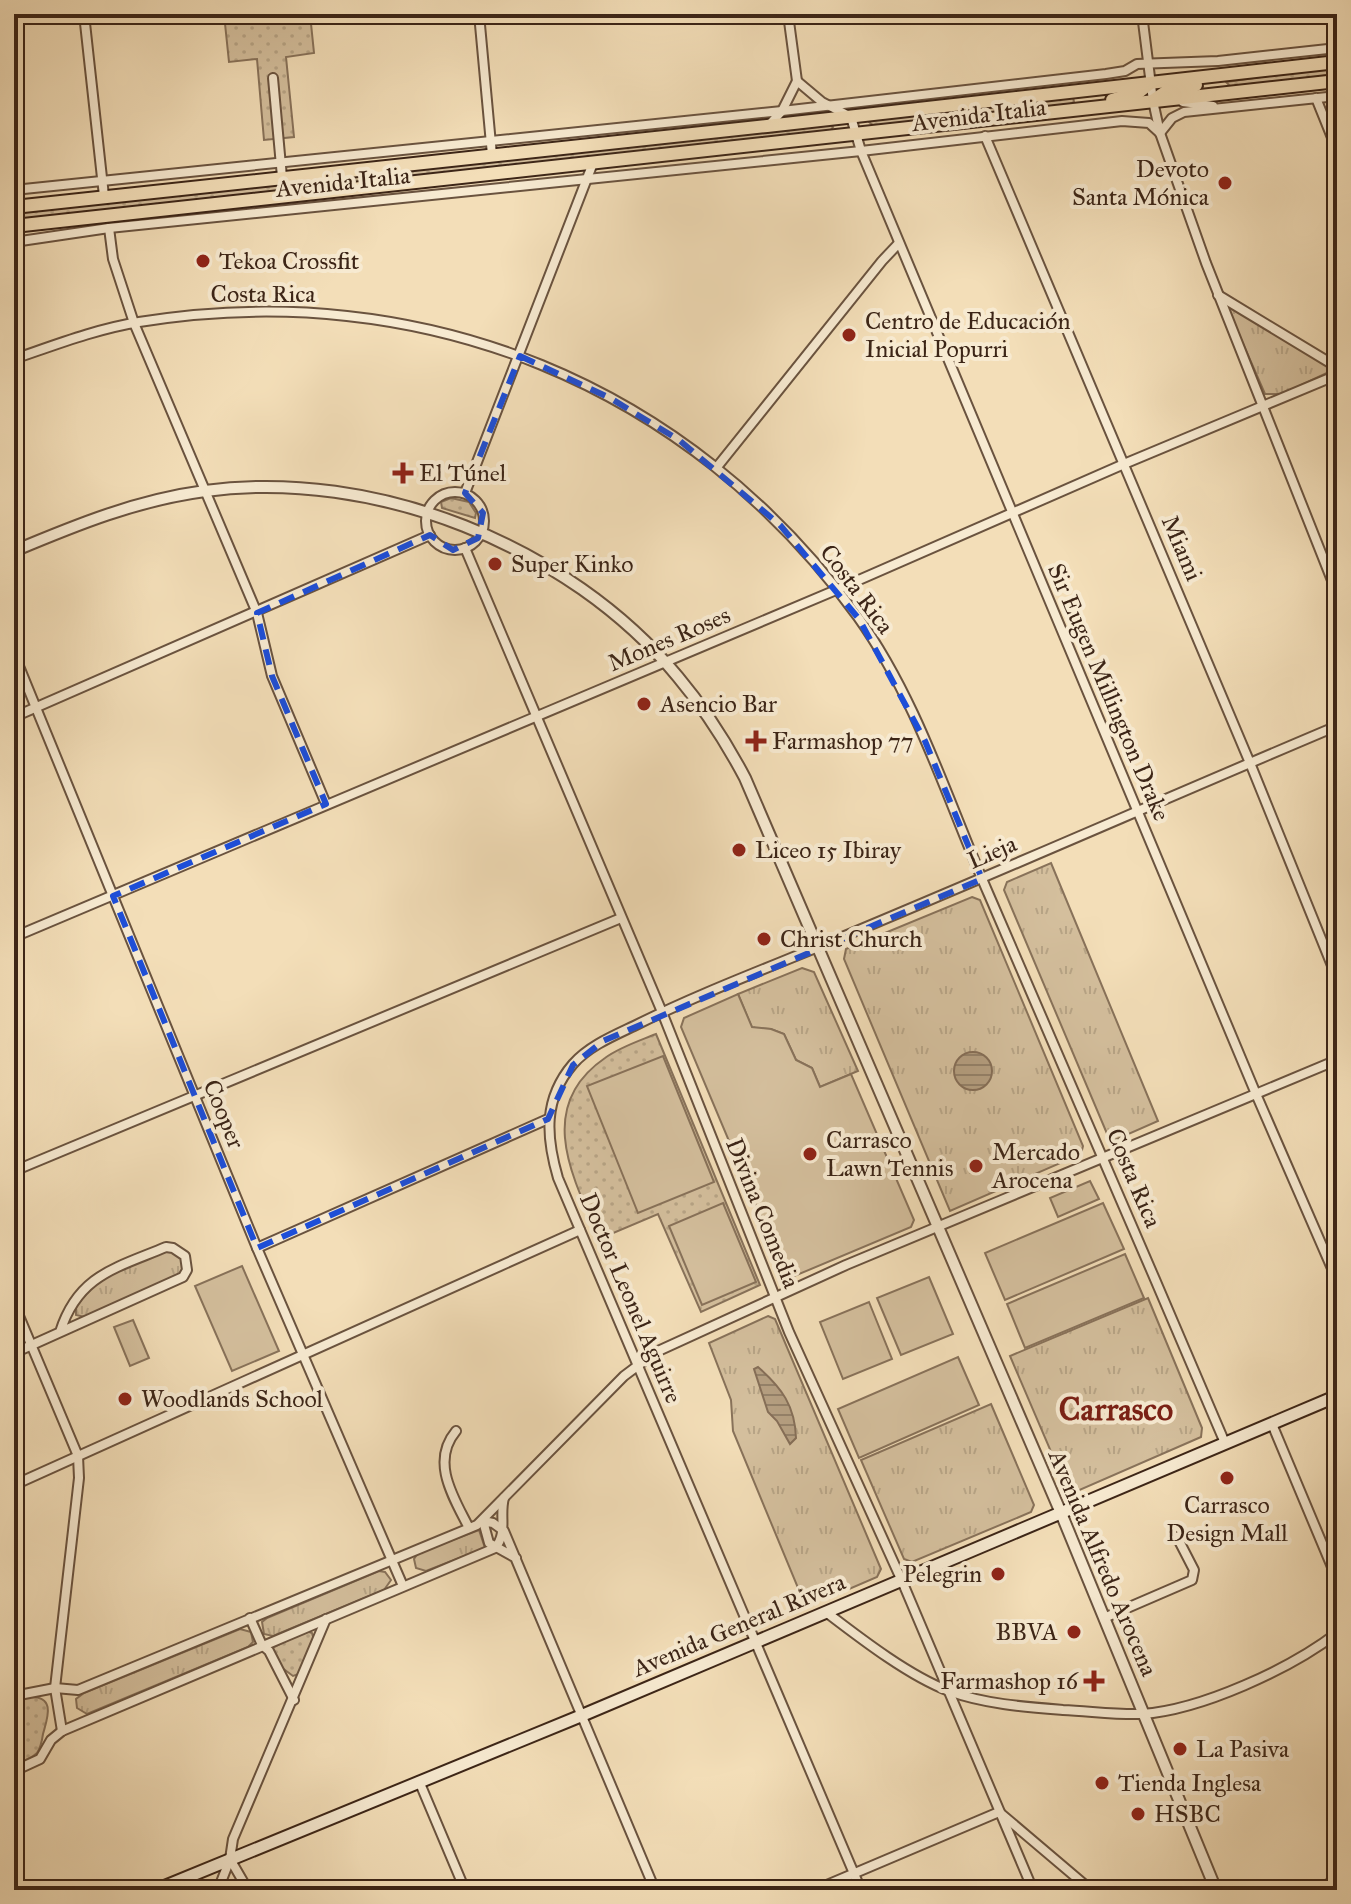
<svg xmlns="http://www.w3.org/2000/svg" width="1351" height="1904" viewBox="0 0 1351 1904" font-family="'IM FELL Great Primer',serif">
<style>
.grass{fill:url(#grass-dots);stroke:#88725a;stroke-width:2}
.park{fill:url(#park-tufts);stroke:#88725a;stroke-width:2}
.pitch{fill:#d4bf9d;stroke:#88725a;stroke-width:2}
.water{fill:url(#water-rules);stroke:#856e57;stroke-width:2}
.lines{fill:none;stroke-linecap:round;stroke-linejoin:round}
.minor-casing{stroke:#6a533f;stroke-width:12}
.tertiary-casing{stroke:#6a533f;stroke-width:14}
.secondary-casing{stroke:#3c2517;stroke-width:15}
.primary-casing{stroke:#3c2517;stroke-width:16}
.minor{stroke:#f7ead1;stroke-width:8}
.tertiary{stroke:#f7ead1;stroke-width:10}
.secondary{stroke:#f7ead1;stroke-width:11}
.primary{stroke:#f3deb8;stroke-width:12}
.marked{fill:none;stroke:#1d4ed8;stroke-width:6;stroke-dasharray:16 10;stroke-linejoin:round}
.poi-dot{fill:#8f2418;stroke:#f7ead1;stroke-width:3}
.labels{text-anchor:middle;stroke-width:8;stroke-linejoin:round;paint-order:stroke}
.street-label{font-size:24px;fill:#3c2517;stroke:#f7ead1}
.poi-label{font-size:24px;fill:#3c2517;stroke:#f7ead1;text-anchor:start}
.district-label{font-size:32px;font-weight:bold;fill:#7a1f14;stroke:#f7ead1}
</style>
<defs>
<pattern id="grass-dots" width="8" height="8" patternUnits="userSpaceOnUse" patternTransform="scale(2)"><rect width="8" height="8" fill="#d4bf9d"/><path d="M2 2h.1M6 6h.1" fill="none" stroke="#b7a486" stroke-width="1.8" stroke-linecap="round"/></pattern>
<pattern id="park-tufts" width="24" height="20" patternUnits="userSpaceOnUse" patternTransform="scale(2)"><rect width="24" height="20" fill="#d4bf9d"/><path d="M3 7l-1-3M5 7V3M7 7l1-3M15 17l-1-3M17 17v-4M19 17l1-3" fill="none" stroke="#b7a486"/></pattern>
<pattern id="water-rules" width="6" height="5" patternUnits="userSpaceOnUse" patternTransform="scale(2)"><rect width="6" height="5" fill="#b59f81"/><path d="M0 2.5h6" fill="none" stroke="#948169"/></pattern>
</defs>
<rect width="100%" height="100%" fill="#f3deb8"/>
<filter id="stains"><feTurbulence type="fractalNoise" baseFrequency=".0025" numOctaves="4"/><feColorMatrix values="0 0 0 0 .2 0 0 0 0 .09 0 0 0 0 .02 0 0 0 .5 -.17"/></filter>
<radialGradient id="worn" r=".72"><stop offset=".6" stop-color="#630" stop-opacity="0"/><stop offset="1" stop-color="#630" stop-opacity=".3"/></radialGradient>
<!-- grass -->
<g class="grass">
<polygon points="224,14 310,14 314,53 286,57 294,137 264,140 257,59 229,62"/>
<polygon points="1337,66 1337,75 1231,87 1226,82"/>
<polygon points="1073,97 1074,102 1070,104 874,126 869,122 869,120"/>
<polygon points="830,124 833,127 830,131 14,221 14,212"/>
<polygon points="451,498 469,502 476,513 475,518 442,508 441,502"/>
<path d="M 656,1034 L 760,1285 L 701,1312 L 658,1214 L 606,1236 L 602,1244 C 575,1182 532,1108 605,1058 C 620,1047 639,1041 656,1034 Z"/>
<polygon points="306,1631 312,1633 314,1640 299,1674 293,1676 281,1667 272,1648"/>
<path d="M 28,1697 C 57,1695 47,1719 43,1734 C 42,1741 41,1747 37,1753 C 31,1759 22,1762 14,1765 L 14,1701 Z"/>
</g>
<!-- park -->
<g class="park">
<polygon points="1230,306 1329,366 1329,372 1282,394 1265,394 1227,307"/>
<polygon points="1051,863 1158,1121 1115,1140 1108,1136 1004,890 1007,882"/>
<polygon points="972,897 980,900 1083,1146 1081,1154 950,1211 844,959 846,949"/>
<polygon points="802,968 814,972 858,1071 820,1087 812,1068 796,1060 784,1034 771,1029 752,1028 738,994"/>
<polygon points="166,1249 181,1255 184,1267 180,1274 85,1317 76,1315 76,1306 98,1280"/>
<polygon points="1148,1298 1202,1428 1201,1437 1075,1492 1067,1489 1010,1356"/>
<polygon points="768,1316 775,1319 881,1569 877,1577 826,1599 822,1592 803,1600 733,1431 731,1400 709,1343"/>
<polygon points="991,1404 1034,1505 1031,1512 912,1562 904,1559 861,1460"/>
<polygon points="479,1530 485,1548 426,1571 416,1568 414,1559 418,1553"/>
<polygon points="379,1571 385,1572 391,1580 384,1590 273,1636 264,1634 262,1622 267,1618"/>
<polygon points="240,1629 251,1632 253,1642 248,1647 87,1714 77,1708 76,1699 84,1693"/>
</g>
<!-- pitch -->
<g class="pitch">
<polygon points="738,994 752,1027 771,1029 784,1034 796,1060 812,1068 820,1087 851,1074 914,1220 911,1227 792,1277 785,1274 681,1027 684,1018"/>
<polygon points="663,1056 714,1182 638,1213 587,1086"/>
<polygon points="1090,1181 1099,1199 1058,1217 1050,1198"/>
<polygon points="723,1203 756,1282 702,1305 669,1226"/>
<polygon points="1103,1203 1124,1249 1005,1300 985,1253"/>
<polygon points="1125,1254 1144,1298 1025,1348 1007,1304"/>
<polygon points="242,1266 279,1351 232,1371 195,1286"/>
<polygon points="929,1277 953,1334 901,1355 877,1298"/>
<polygon points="869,1302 892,1359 843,1379 820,1322"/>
<polygon points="133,1320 149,1358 130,1366 114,1327"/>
<polygon points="958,1357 979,1405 859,1458 838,1409"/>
</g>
<!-- water -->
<g class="water">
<circle cx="973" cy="1071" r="19"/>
<path d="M 758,1367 C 782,1388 795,1406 796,1438 L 790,1444 L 777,1421 L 768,1412 L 754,1369 Z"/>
</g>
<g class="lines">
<defs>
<g id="minor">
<polyline points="84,14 104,196"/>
<polyline points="479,14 492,155"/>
<polyline points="788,14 797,81"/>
<polyline points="1142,14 1153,101 1160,133 1206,263 1337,593"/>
<polyline points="273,78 282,177"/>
<polyline points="1316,98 1337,150"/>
<polyline points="1183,102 1213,106"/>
<polyline points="769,125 782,111 797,81 822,102 851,117 861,151 1256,1094 1337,1280"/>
<polyline points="1160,133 1172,118 1184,112 1337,96"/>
<polyline points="985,136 1250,763 1337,978"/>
<polyline points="14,190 782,111 1106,74 1125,71 1137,64 1218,61 1337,48"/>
<polyline points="109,228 113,259 134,323 257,613 272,676 326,804"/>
<polyline points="14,242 109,228 861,151 1122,121 1149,123 1160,133"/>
<polyline points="1218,295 1337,367"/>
<path d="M 14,359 C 55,345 96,329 139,322 C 422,276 689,384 858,617 C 918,701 948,802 989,895 C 1068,1077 1147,1260 1225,1443"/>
<polyline points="717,467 882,261 899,243"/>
<circle cx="455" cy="521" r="29"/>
<polyline points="465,493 593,163"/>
<polyline points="465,548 662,1012 789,1332 902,1581 1033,1890"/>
<polyline points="14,654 257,1248 403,1586"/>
<polyline points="14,717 430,535"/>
<polyline points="14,937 836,590 1124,464 1337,375"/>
<polyline points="14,1171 621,918"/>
<polyline points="257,1248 548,1119"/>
<polyline points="14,1304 78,1456 79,1478 55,1688 62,1731"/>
<path d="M 14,1353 L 183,1277 L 187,1270 L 185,1256 L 173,1248 L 166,1247 C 116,1268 78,1275 60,1332"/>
<polyline points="1272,1424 1337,1579"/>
<path d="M 456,1431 C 430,1462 454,1498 469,1528"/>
<polyline points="14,1485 580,1230"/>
<polyline points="516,1558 489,1543 483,1521 493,1523 504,1531 655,1890"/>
<polyline points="1337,1611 1337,1625"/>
<path d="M 826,1612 C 860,1638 909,1676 949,1691 C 984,1704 1025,1707 1063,1710 C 1089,1711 1116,1715 1142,1714 C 1201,1710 1290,1669 1337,1633"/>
<polyline points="250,1618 262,1645 269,1651 294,1700"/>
<polyline points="1104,1618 1192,1580 1194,1570 1177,1537"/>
<polyline points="14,1696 55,1688 78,1690 477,1525 624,1376 656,1352 846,1265 1337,1060"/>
<path d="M 14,1771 L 40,1759 L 51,1740 L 62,1731 L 495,1548 C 508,1533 499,1516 504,1498"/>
<polyline points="419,1781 465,1890"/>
<polyline points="230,1859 248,1890"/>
<polyline points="218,1890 230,1859 233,1839 326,1619"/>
<polyline points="815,1890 999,1812 1091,1890"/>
<path d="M 861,1890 L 558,1178 C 546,1137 543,1099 573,1064 C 589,1046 613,1036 634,1026 C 694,996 757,972 818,947 C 992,875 1164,799 1337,726"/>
<polyline points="1315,1890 1337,1880"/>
</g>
<path id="tertiary" d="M 14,551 C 76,525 137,500 205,491 C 374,468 569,545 678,677 C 704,708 726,742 745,778 L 1061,1513 L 1216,1890"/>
<polyline id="secondary" points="156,1890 583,1715 1337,1396"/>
<g id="primary">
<polyline points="1112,100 1139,92 1149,84"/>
<polyline points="1154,100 1167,91 1196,85"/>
<polyline points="14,207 767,126 1337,62"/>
<polyline points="14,226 1337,81"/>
</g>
</defs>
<!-- minor casing -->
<use href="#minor" class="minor-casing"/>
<!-- tertiary casing -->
<use href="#tertiary" class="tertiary-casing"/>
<!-- secondary casing -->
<use href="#secondary" class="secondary-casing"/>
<!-- primary casing -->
<use href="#primary" class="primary-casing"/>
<!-- minor -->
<use href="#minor" class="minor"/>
<!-- tertiary -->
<use href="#tertiary" class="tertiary"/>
<!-- secondary -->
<use href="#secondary" class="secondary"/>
<!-- primary -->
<use href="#primary" class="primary"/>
</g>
<!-- marked area -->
<path class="marked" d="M 520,356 L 610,398 L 679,440 L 780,525 L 859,619 L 925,741 L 982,879 L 603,1041 L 573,1065 L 548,1119 L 257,1248 L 113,896 L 326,804 L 272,676 L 257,613 L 430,535 L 453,550 L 478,538 L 483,513 L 465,493 Z"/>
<!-- markers -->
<g class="poi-dot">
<circle cx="1225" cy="183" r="8"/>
<circle cx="203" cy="261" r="8"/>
<circle cx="849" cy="335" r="8"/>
<path d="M399 461h8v8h8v8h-8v8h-8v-8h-8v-8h8z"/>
<circle cx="495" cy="564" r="8"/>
<circle cx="644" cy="704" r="8"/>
<path d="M752 729h8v8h8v8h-8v8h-8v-8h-8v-8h8z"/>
<circle cx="739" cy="850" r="8"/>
<circle cx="764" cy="939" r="8"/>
<circle cx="810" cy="1154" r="8"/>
<circle cx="976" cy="1166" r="8"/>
<circle cx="125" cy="1399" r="8"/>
<circle cx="1227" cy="1478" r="8"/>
<circle cx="998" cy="1574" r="8"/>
<circle cx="1074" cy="1632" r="8"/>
<path d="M1090 1669h8v8h8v8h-8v8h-8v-8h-8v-8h8z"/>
<circle cx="1180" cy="1749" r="8"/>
<circle cx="1102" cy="1783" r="8"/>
<circle cx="1138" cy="1814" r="8"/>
</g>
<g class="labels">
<!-- street labels -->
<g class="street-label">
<text transform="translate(979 115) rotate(-7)" y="8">Avenida Italia</text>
<text transform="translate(343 182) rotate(-6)" y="8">Avenida Italia</text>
<text x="263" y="302">Costa Rica</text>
<text transform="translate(1182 548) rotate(67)" y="8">Miami</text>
<text transform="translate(857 589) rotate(53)" y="8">Costa Rica</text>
<text transform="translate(669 639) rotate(-23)" y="8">Mones Roses</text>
<text transform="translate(1109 692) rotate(67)" y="8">Sir Eugen Millington Drake</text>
<text transform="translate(992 852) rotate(-23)" y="8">Lieja</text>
<text transform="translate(224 1114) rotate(68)" y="8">Cooper</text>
<text transform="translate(1134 1178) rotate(67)" y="8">Costa Rica</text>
<text transform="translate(763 1213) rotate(68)" y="8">Divina Comedia</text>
<text transform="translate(631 1298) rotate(67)" y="8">Doctor Leonel Aguirre</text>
<text transform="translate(1103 1563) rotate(67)" y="8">Avenida Alfredo Arocena</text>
<text transform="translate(739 1625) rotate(-23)" y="8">Avenida General Rivera</text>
</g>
<!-- poi labels -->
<g class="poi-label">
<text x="1209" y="177" text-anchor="end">Devoto<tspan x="1209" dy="28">Santa Mónica</tspan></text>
<text x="219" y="269">Tekoa Crossfit</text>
<text x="865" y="329">Centro de Educación<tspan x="865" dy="28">Inicial Popurri</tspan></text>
<text x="419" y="481">El Túnel</text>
<text x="511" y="572">Super Kinko</text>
<text x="660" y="712">Asencio Bar</text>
<text x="772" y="749">Farmashop 77</text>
<text x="755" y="858">Liceo 15 Ibiray</text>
<text x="780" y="947">Christ Church</text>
<text x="826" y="1148">Carrasco<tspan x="826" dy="28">Lawn Tennis</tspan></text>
<text x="992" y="1160">Mercado<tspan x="992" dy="28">Arocena</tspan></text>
<text x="141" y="1407">Woodlands School</text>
<text x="1227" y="1513" text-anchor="middle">Carrasco<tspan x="1227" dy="28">Design Mall</tspan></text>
<text x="982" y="1582" text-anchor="end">Pelegrin</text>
<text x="1058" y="1640" text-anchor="end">BBVA</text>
<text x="1078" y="1689" text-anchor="end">Farmashop 16</text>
<text x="1196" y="1757">La Pasiva</text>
<text x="1118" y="1791">Tienda Inglesa</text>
<text x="1154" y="1822">HSBC</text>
</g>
<!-- district labels -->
<g class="district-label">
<text x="1116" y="1420">Carrasco</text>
</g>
</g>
<!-- margin -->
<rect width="1351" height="1904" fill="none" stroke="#f3deb8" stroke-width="48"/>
<rect x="16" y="16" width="1319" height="1872" fill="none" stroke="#3c2517" stroke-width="4"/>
<rect x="24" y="24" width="1303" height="1856" fill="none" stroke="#3c2517" stroke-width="2"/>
<rect width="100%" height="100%" filter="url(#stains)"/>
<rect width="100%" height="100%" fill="url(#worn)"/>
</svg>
